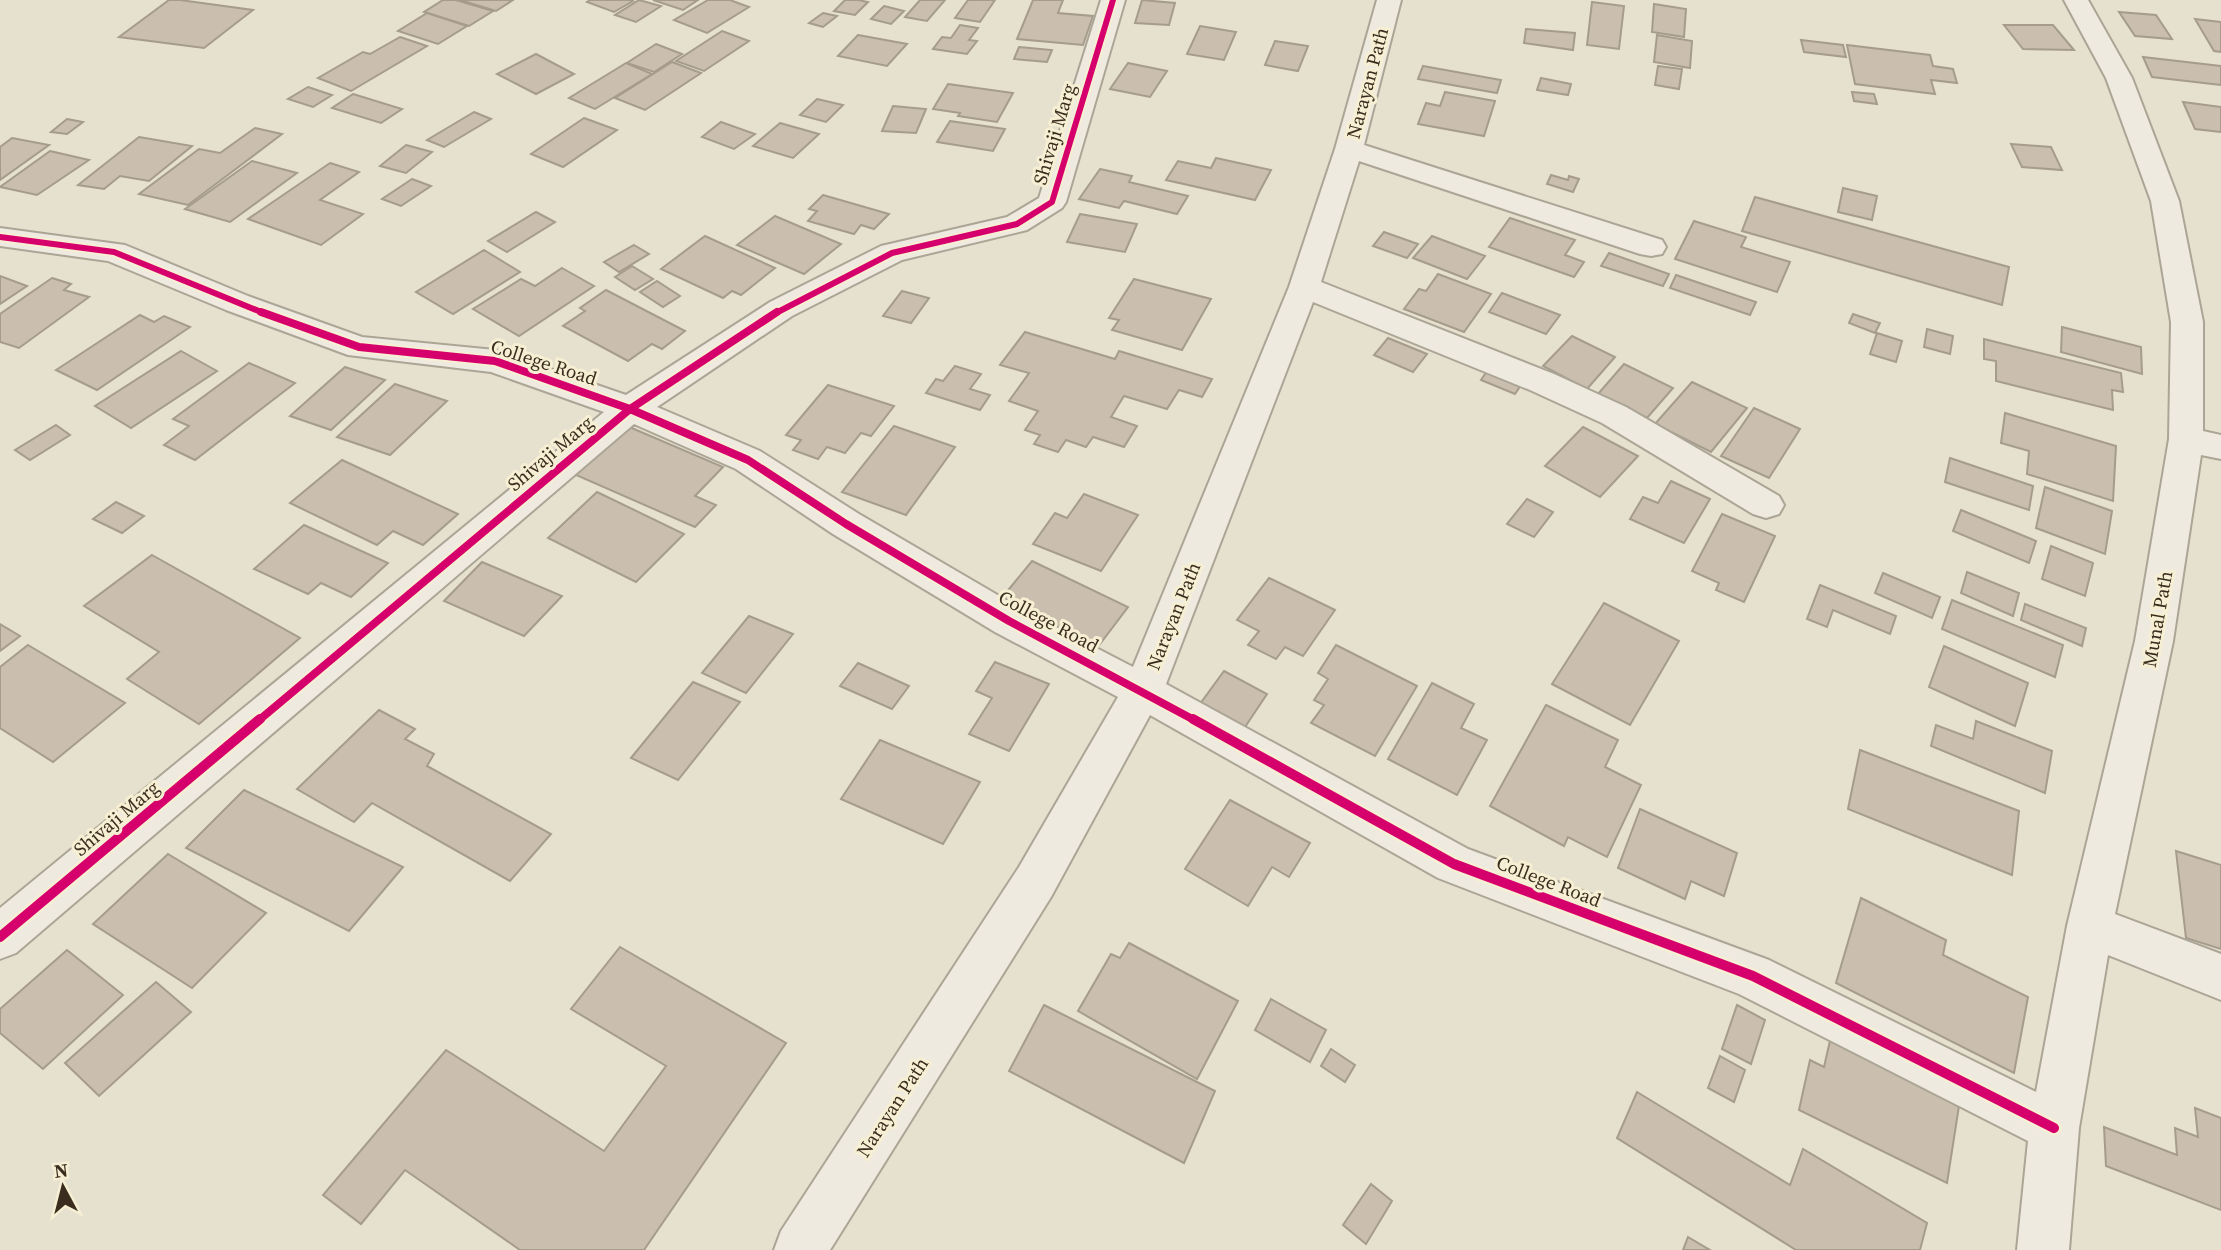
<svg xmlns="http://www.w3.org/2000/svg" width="2221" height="1250" viewBox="0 0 2221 1250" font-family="'Source Serif 4',serif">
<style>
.building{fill:#cabeae;stroke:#a69c8d;stroke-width:2}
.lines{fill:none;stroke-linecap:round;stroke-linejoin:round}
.minor-casing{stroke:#aba596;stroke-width:4}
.minor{fill:#eeeadf;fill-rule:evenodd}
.cycleway-far2-casing{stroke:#f7efd3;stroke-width:10}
.cycleway-far1-casing{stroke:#f7efd3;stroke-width:12}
.cycleway-casing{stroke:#f7efd3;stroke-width:15}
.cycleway-far2{stroke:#d6006c;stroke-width:6}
.cycleway-far1{stroke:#d6006c;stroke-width:8}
.cycleway{stroke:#d6006c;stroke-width:10}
.labels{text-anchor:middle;stroke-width:6;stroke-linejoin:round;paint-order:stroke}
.street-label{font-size:19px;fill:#3a2d1e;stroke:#f7efd3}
</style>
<rect width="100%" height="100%" fill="#e6e0ce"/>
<!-- building -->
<g class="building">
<polygon points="169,0 180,0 253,10 204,48 119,37"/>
<polygon points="443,0 456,0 493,11 469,26 424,12"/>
<polygon points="460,0 513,0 496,11"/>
<polygon points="590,0 631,0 633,1 614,12 587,2"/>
<polygon points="639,0 661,6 636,22 615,15"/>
<polygon points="653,0 698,0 683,10"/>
<polygon points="708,0 730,0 749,7 707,33 674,20"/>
<polygon points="845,0 858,0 868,2 855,15 834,11"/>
<polygon points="920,0 945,0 927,21 905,17"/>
<polygon points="968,0 995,0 980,22 955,18"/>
<polygon points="1033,0 1063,0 1058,13 1093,16 1083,45 1017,39"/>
<polygon points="1142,0 1175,3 1169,25 1135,23"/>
<polygon points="1592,2 1624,6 1619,49 1587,45"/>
<polygon points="1654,4 1686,9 1684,37 1652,32"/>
<polygon points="884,6 904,11 891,24 871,19"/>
<polygon points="2119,12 2156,15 2172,39 2135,36"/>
<polygon points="427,13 467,26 438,44 398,31"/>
<polygon points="823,13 837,16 823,27 809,23"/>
<polygon points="2195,19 2221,22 2221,52 2214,51"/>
<polygon points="960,25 978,28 969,40 977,41 967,54 933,49 942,37 951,38"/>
<polygon points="2004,25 2053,25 2074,50 2023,49"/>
<polygon points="1200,26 1236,32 1224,60 1187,54"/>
<polygon points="1526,29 1575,33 1573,50 1524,43"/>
<polygon points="722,31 749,41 704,71 676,61"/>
<polygon points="858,35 907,44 887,66 838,56"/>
<polygon points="1657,35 1692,41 1690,68 1654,62"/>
<polygon points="400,37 427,46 351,91 318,78 363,52 370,54"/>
<polygon points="1801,40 1843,45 1846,57 1804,52"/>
<polygon points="1275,41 1308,46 1298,71 1265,65"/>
<polygon points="656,44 682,54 654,72 627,63"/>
<polygon points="1847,45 1930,55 1933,66 1953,69 1957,83 1931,80 1935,94 1855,84"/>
<polygon points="1019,47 1052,50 1047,62 1014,59"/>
<polygon points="536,54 574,74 536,94 497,74"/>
<polygon points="2143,57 2221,66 2221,85 2152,77"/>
<polygon points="672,62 701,73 645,110 615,98"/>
<polygon points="626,63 652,74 595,109 569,98"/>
<polygon points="1128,63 1167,71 1150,97 1110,89"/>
<polygon points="1423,66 1501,80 1497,93 1418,79"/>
<polygon points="1658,66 1682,69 1679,89 1655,85"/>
<polygon points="1541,78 1571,84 1568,95 1537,90"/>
<polygon points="948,84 1013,93 997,122 958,116 960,113 933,109"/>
<polygon points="308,87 332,95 313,107 288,99"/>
<polygon points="1445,92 1495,101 1484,136 1418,124 1426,103 1440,106"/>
<polygon points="1852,92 1874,94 1877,104 1854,101"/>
<polygon points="353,94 402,109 381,123 332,108"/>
<polygon points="817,99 843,105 826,122 800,115"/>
<polygon points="2183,102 2221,107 2221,132 2195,129"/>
<polygon points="893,106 926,109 916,133 882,131"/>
<polygon points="474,112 491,119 444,147 427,140"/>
<polygon points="584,118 617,130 563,167 531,154"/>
<polygon points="67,119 83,122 67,134 51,132"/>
<polygon points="950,121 1005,129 993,151 937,142"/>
<polygon points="721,122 755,134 734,149 702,137"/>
<polygon points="780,123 819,134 793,158 753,146"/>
<polygon points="255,128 282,134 188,205 139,194 199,149 220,153"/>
<polygon points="139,137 192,146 149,181 120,176 104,189 78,185"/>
<polygon points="12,138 49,145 0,180 0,147"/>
<polygon points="2011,144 2051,147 2062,170 2022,167"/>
<polygon points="406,145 432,152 406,173 380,166"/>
<polygon points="50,151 89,160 37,195 0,187"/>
<polygon points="1216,158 1271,170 1255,200 1166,180 1178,161 1211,168"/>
<polygon points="252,161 297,173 230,222 185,209"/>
<polygon points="330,163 359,172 320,200 363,214 321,245 248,219"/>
<polygon points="1100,169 1132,176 1129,182 1188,196 1177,214 1124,201 1119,208 1079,199"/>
<polygon points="1551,175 1568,180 1569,176 1579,179 1573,192 1547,184"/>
<polygon points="412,179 431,186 401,206 382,199"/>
<polygon points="1843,188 1877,196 1872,220 1838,212"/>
<polygon points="823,195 889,214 874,229 861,225 854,234 808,221 817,211 809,209"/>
<polygon points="1755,197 2009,267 2002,305 1742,231"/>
<polygon points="536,212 555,222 507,252 488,241"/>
<polygon points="1080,214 1137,224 1125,252 1067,242"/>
<polygon points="775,216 841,244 804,274 737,245"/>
<polygon points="1510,218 1575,240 1565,255 1584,262 1574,277 1489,247"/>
<polygon points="1694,221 1746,237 1741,247 1790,262 1777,292 1675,259"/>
<polygon points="1384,232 1418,244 1407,258 1373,246"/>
<polygon points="705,236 775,268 741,295 732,291 723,298 661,269"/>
<polygon points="1432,236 1485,256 1467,279 1413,258"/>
<polygon points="634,245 649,254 619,272 604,262"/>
<polygon points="484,250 520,272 453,314 416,292"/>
<polygon points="1609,253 1669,274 1663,286 1601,266"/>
<polygon points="632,266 653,279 635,290 615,277"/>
<polygon points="562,268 594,286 519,336 473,309 521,279 535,286"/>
<polygon points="1438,274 1491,294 1464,332 1404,309 1419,289 1426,291"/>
<polygon points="1676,275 1756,302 1750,315 1670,288"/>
<polygon points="0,276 27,286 0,304"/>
<polygon points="52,278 71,284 64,290 89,297 19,348 0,342 0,314"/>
<polygon points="1134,279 1211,299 1182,350 1112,330 1119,320 1109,318"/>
<polygon points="657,281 680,296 663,307 640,292"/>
<polygon points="606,290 685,331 662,349 652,344 628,361 563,326 585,311 580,308"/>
<polygon points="902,291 929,298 911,323 883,316"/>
<polygon points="1502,293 1560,315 1546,334 1489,312"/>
<polygon points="1853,314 1880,323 1875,333 1849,323"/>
<polygon points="140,315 154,322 164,316 190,327 97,390 56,370"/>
<polygon points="2062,327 2141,347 2142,374 2061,352"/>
<polygon points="1927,329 1953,336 1950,354 1924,347"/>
<polygon points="1025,332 1115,359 1119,351 1212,379 1202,397 1179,390 1167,409 1124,396 1111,417 1137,426 1124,447 1093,437 1086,447 1066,440 1058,452 1034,444 1040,435 1025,430 1038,411 1009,401 1029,373 1000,365"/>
<polygon points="1877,333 1902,341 1896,362 1870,354"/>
<polygon points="1572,336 1615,357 1587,389 1543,366"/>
<polygon points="1388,338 1427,354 1413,372 1374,355"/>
<polygon points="1984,339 2121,373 2123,392 2112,390 2113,410 1996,381 1996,361 1984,359"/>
<polygon points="181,351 217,371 131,428 95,406"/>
<polygon points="249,363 295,383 195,460 164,445 189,426 173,419"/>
<polygon points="1624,364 1673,388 1647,418 1598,394"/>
<polygon points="955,366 981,374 970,389 990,395 980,410 926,393 936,379 943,381"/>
<polygon points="345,367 385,380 331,430 290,416"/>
<polygon points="1489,368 1523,382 1515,394 1481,380"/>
<polygon points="1692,382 1747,408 1711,452 1655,424"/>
<polygon points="395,384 447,401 390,455 337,437"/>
<polygon points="828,385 894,406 871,436 861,433 845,453 827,447 818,459 793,450 801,440 786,435"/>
<polygon points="1754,408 1800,429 1769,478 1721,456"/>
<polygon points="2005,413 2116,446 2113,501 2027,474 2029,451 2001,443"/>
<polygon points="56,425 70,435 30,460 15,450"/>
<polygon points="627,426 723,467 695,496 716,505 695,527 576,475"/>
<polygon points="894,426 955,447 906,515 842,492"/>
<polygon points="1583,427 1638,456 1600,497 1545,466"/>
<polygon points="1950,458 2033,486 2029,510 1945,482"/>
<polygon points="342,460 458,514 423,545 393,531 377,545 290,503"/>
<polygon points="1671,481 1710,499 1684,543 1630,519 1643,497 1658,503"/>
<polygon points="2045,487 2112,511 2105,554 2036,528"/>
<polygon points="597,492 684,534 636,582 548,538"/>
<polygon points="1084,494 1138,515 1101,571 1033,544 1055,513 1067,518"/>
<polygon points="1527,499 1553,512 1534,537 1507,524"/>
<polygon points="116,502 144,516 122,533 93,519"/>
<polygon points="1961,510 2036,541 2029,563 1953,531"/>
<polygon points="1722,514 1775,536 1744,602 1716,590 1719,583 1692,571"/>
<polygon points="304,525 388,563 351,597 321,583 308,594 254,569"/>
<polygon points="2051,546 2093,563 2085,596 2042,579"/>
<polygon points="152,555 300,638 199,724 127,679 159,652 84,606"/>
<polygon points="1032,561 1128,607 1097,648 1000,600"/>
<polygon points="482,562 562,596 524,636 444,601"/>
<polygon points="1967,572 2019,593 2013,616 1961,593"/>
<polygon points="1883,573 1940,597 1932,618 1875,593"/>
<polygon points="1269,578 1335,610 1303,656 1285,647 1276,659 1248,645 1259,631 1237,620"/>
<polygon points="1820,585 1896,616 1890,634 1833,610 1827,627 1807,619"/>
<polygon points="1952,600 2063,645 2055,677 1942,629"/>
<polygon points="1604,603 1679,641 1630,725 1552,684"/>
<polygon points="2025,604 2086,628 2082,646 2021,620"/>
<polygon points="749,616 793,634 746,693 702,673"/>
<polygon points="0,624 20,636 0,651"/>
<polygon points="28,645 125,703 53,762 0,728 0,667"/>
<polygon points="1336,645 1417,686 1375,756 1311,723 1324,705 1314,700 1328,679 1318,673"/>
<polygon points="1944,646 2028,683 2015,726 1929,687"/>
<polygon points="995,662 1049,684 1009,751 969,734 992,698 976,691"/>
<polygon points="858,663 909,686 892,709 840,686"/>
<polygon points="1224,671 1267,694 1245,727 1200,704"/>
<polygon points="693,682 740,702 678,780 631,758"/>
<polygon points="1432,683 1474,704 1461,728 1487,740 1457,795 1388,759"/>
<polygon points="1546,705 1618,740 1605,767 1641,785 1607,857 1568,837 1564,846 1490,806"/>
<polygon points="379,710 415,729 405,739 434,754 427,766 551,834 510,881 372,803 354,822 297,789"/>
<polygon points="1976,721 2052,751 2045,793 1931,746 1936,725 1973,739"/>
<polygon points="880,740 980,782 943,844 841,799"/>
<polygon points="1860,750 2019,811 2012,875 1848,809"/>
<polygon points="244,790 403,867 349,931 186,848"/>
<polygon points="1230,800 1310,843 1289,877 1272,867 1248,906 1185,869"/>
<polygon points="1640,809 1737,853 1724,896 1691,881 1685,899 1618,868"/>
<polygon points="2176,851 2221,865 2221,949 2186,938"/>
<polygon points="168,854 266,913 192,988 93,924"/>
<polygon points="1861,898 1946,940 1943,955 2028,997 2014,1073 1836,983"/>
<polygon points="1129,943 1238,1001 1197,1079 1078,1011 1111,954 1120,958"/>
<polygon points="620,947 786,1043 644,1250 520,1250 405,1170 361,1224 323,1195 446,1050 604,1151 666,1066 571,1009"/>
<polygon points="67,950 123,995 43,1069 0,1033 0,1009"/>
<polygon points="156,982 191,1012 99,1096 65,1063"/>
<polygon points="1271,999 1326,1030 1310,1062 1255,1030"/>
<polygon points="1044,1005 1215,1091 1184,1163 1009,1071"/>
<polygon points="1737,1005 1765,1020 1751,1064 1722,1049"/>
<polygon points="1832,1032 1961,1093 1947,1183 1799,1110 1810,1060 1824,1067"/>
<polygon points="1331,1049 1355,1065 1345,1082 1321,1066"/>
<polygon points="1720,1056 1745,1070 1734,1102 1708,1088"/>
<polygon points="1637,1092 1790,1185 1803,1149 1927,1223 1920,1250 1796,1250 1617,1138"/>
<polygon points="2195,1108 2221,1118 2221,1210 2106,1166 2104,1127 2177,1155 2175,1128 2198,1137"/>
<polygon points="1371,1184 1392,1201 1366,1244 1343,1225"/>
<polygon points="1688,1237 1710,1250 1683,1250"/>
</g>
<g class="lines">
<defs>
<polygon id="minor" points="1101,0 1125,0 1066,202 1062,208 1027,230 902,260 792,316 657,407 760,451 859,514 1023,610 1133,667 1289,287 1335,149 1377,0 1401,0 1364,145 1662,240 1666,247 1662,254 1651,256 1640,254 1359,161 1321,282 1554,374 1626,407 1779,496 1784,505 1779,514 1766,518 1753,514 1602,423 1530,390 1313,302 1166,684 1468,849 1769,960 2036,1092 2067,926 2135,641 2169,439 2171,322 2151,201 2106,78 2064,0 2088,0 2132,78 2179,201 2203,322 2203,431 2221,435 2221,459 2201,455 2173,641 2115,914 2221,954 2221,1000 2108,955 2079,1128 2069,1250 2017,1250 2028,1141 1739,994 1438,878 1150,715 1051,897 830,1250 774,1250 781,1231 1019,867 1118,697 995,632 833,534 736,469 634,424 16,953 0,959 0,908 604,412 491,372 348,355 226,310 108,261 0,246 0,228 125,245 248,296 362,337 495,350 626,395 770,302 881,246 1007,217 1039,198"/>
</defs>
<!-- minor casing -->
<use href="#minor" class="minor-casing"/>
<!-- minor -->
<use href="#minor" class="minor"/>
<defs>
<g id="cycleway-far2">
<polyline points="0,237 114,252 266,314"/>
<polyline points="774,314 892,253 1017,224 1052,202 1113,0"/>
</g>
<g id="cycleway-far1">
<polyline points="261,312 359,347 495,361 630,409 748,460 846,524 1009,621 1196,721"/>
<polyline points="258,721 630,409 777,312"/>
</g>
<g id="cycleway">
<polyline points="1193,719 1454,864 1753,976 2054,1128"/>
<polyline points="0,937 260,719"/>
</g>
</defs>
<!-- cycleway-far2 casing -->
<use href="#cycleway-far2" class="cycleway-far2-casing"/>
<!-- cycleway-far1 casing -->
<use href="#cycleway-far1" class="cycleway-far1-casing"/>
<!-- cycleway casing -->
<use href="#cycleway" class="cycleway-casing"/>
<!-- cycleway-far2 -->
<use href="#cycleway-far2" class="cycleway-far2"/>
<!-- cycleway-far1 -->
<use href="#cycleway-far1" class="cycleway-far1"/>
<!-- cycleway -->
<use href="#cycleway" class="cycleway"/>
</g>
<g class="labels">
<!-- street labels -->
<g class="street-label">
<text transform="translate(1367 83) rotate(-75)" y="7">Narayan Path</text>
<text transform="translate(1054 134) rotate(-73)" y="7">Shivaji Marg</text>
<text transform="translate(544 362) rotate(18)" y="7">College Road</text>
<text transform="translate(550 453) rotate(-40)" y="7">Shivaji Marg</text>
<text transform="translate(1173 616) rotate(-68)" y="7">Narayan Path</text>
<text transform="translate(2157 619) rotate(-80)" y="7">Munal Path</text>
<text transform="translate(1049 621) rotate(28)" y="7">College Road</text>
<text transform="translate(116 818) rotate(-40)" y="7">Shivaji Marg</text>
<text transform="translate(1549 881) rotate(21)" y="7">College Road</text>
<text transform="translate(892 1107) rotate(-57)" y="7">Narayan Path</text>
</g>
</g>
<!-- north arrow -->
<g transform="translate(63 1187) rotate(353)" stroke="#f7efd3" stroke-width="5" paint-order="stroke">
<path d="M0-5L12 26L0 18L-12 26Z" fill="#3a2d1e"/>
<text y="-10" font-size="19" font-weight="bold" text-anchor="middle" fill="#3a2d1e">N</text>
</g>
</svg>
